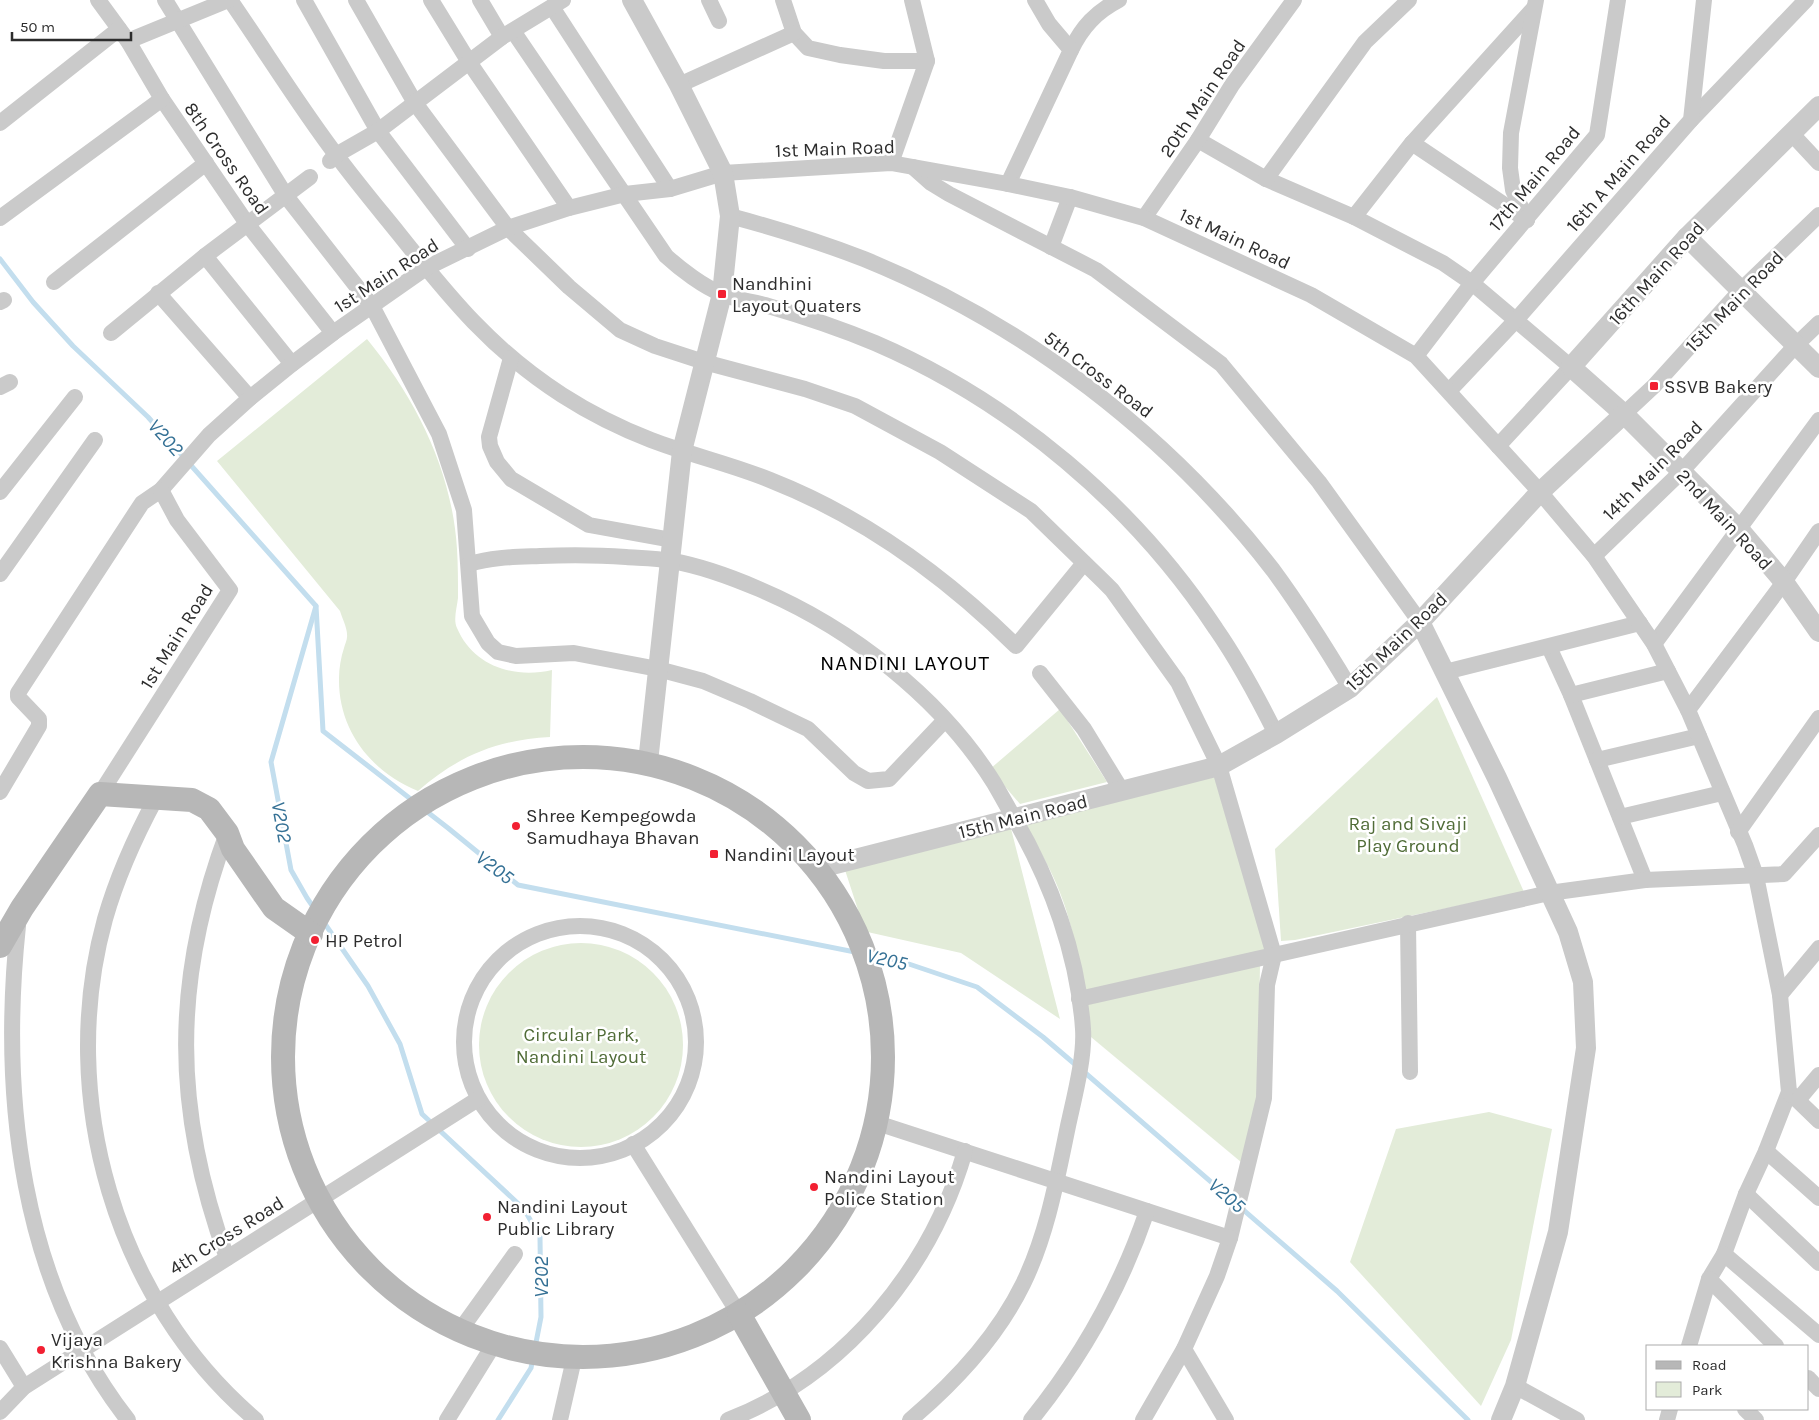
<svg xmlns="http://www.w3.org/2000/svg" width="1819" height="1420" viewBox="0 0 1819 1420" font-family="Karla,sans-serif">
<style>
.green{fill:#e3ecd9}
.lines{fill:none;stroke-linecap:round;stroke-linejoin:round}
.stream{stroke:#c3deee;stroke-width:5}
.minor{stroke:#cacaca;stroke-width:16}
.tertiary{stroke:#cacaca;stroke-width:20}
.secondary{stroke:#b7b7b7;stroke-width:24}
.poi-dot{fill:#f22032;stroke:#fff;stroke-width:2}
.labels{text-anchor:middle;stroke-width:5;stroke-linejoin:round;paint-order:stroke}
.street-label{font-size:19px;fill:#2d2d2d;stroke:#fff}
.poi-label{font-size:19px;fill:#2d2d2d;stroke:#fff;text-anchor:start}
.park-label{font-size:19px;fill:#506c37;stroke:#fff}
.water-label{font-size:20px;font-style:italic;fill:#357195;stroke:#fff}
.quarter-label{font-size:21px;letter-spacing:1px;fill:#000;stroke:#fff}
</style>
<rect width="100%" height="100%" fill="#fff"/>
<!-- green -->
<g class="green">
<path d="M 367,339 C 416,399 452,470 457,549 C 458,565 458,581 458,598 C 457,607 453,620 457,628 C 473,666 514,679 552,670 L 550,737 C 497,740 458,756 418,791 C 371,772 338,730 339,678 C 339,668 341,657 344,648 C 345,644 347,640 347,637 C 348,629 342,618 340,611 L 217,461 Z"/>
<polygon points="1437,697 1524,892 1295,940 1281,941 1275,849"/>
<polygon points="1060,709 1107,782 1020,804 990,769"/>
<path d="M 1218,772 L 1266,951 L 1080,992 C 1079,977 1078,962 1075,946 C 1067,898 1045,854 1016,814 Z"/>
<polygon points="1009,821 1060,1019 961,953 863,931 860,916 845,870"/>
<circle cx="581" cy="1045" r="102"/>
<polygon points="1260,963 1258,1093 1241,1162 1091,1037 1086,1005"/>
<polygon points="1489,1112 1552,1129 1511,1340 1481,1406 1350,1262 1396,1129"/>
</g>
<g class="lines">
<!-- stream -->
<g class="stream">
<polyline points="0,259 33,302 73,346 148,417 316,606 271,762 291,870 307,898 368,986 400,1044 422,1114 524,1209 540,1237 541,1317 531,1368 498,1420"/>
<polyline points="316,606 323,731 448,828 518,885 900,961 977,987 1043,1037 1077,1066"/>
<polyline points="1083,1071 1337,1291 1468,1420"/>
</g>
<!-- minor -->
<g class="minor">
<polyline points="98,0 128,41 162,99 248,225 333,333"/>
<polyline points="165,0 286,196 372,306 439,434 464,510 472,616 488,643 498,652 516,656 574,653 658,669 703,681 750,701 808,729 854,773 868,781 889,779 945,720"/>
<path d="M 230,0 C 266,52 299,106 337,156 C 357,183 378,208 399,234 C 450,298 492,350 562,395 C 590,413 620,428 651,440 C 690,455 731,464 770,480 C 864,517 944,575 1016,646 L 1084,563"/>
<polyline points="304,0 378,131 468,249"/>
<polyline points="356,0 415,103 508,228 569,287 620,330 655,346 704,362 805,389 855,406 940,452 1031,511 1103,581 1112,590 1178,682 1219,766 1274,955 1267,985 1264,1098 1230,1238 1217,1276 1184,1349 1143,1420"/>
<polyline points="431,0 469,62 569,208"/>
<polyline points="480,0 502,37"/>
<polyline points="709,0 719,21"/>
<polyline points="783,0 794,33 808,48 840,55 884,61 927,61"/>
<polyline points="552,7 670,189"/>
<path d="M 513,31 L 666,256 C 680,269 704,287 722,294 C 736,300 751,301 765,305 C 803,316 839,328 875,343 C 1012,402 1134,505 1216,629 C 1239,662 1258,698 1276,734"/>
<polyline points="128,41 228,0"/>
<path d="M 1071,50 C 1082,27 1096,12 1119,0"/>
<polyline points="679,85 794,33"/>
<polyline points="1691,120 1806,0"/>
<polyline points="0,123 119,29"/>
<polyline points="1791,133 1819,163"/>
<polyline points="1198,140 1266,179 1354,217 1443,263 1472,283 1571,367 1498,446"/>
<polyline points="1412,143 1534,8"/>
<polyline points="330,161 336,155 378,131 502,37 563,0"/>
<polyline points="891,163 927,61 912,0"/>
<polyline points="913,167 931,183 949,194 1096,270 1221,364 1319,482 1420,622"/>
<polyline points="1266,179 1365,42 1409,0"/>
<polyline points="1008,184 1071,50 1049,24 1035,0"/>
<path d="M 730,216 C 775,228 820,242 864,259 C 1024,324 1167,433 1273,570 C 1301,608 1326,648 1350,688"/>
<polyline points="1354,217 1412,143 1527,220"/>
<polyline points="0,218 162,99"/>
<polyline points="1144,218 1198,140 1232,85 1294,0"/>
<polyline points="1527,220 1513,190 1510,168 1511,133 1536,0"/>
<polyline points="1051,247 1070,197"/>
<polyline points="205,256 292,364"/>
<polyline points="54,282 206,163"/>
<polyline points="158,293 250,398"/>
<polyline points="0,302 4,300"/>
<polyline points="111,333 205,256 310,177"/>
<polyline points="1416,356 1472,283 1597,135 1618,0"/>
<polyline points="511,358 489,437 490,446 497,462 511,479 589,525 672,540"/>
<polyline points="0,387 10,382"/>
<polyline points="1449,391 1516,320 1691,120 1704,0"/>
<polyline points="1624,414 1654,386 1741,290 1819,215"/>
<polyline points="0,492 75,397"/>
<polyline points="1594,556 1681,472 1796,345 1819,323"/>
<path d="M 469,564 C 493,557 515,557 540,556 C 569,555 597,555 626,557 C 641,558 657,558 672,561 C 701,566 731,577 759,589 C 851,628 941,698 994,783 C 1001,795 1007,806 1014,818 C 1051,881 1078,955 1083,1029 C 1085,1057 1074,1098 1068,1126 C 1057,1179 1047,1235 1023,1284 C 997,1337 955,1382 910,1420"/>
<polyline points="0,574 95,440"/>
<polyline points="1654,644 1819,420"/>
<polyline points="1549,647 1571,695 1645,880"/>
<polyline points="1445,672 1640,623"/>
<polyline points="1040,673 1084,729 1122,791"/>
<polyline points="1571,695 1668,671"/>
<polyline points="1688,710 1784,582 1819,531"/>
<polyline points="1597,760 1699,736"/>
<polyline points="0,792 39,726 39,719 18,697 18,693 142,503 161,490 209,435 250,398 292,364 333,333 426,268 508,228 569,208 625,194 670,189 723,173 891,163 1008,184 1070,197 1144,218 1311,295 1416,356 1540,492 1594,556 1654,644 1688,710 1745,845 1756,876 1780,995 1789,1092 1766,1151 1746,1194 1724,1254 1709,1279 1689,1346"/>
<polyline points="100,794 230,590 177,520 161,490"/>
<path d="M 156,798 C 135,837 117,877 105,919 C 56,1096 115,1301 256,1420"/>
<polyline points="1620,817 1722,793"/>
<polyline points="1738,832 1819,718"/>
<path d="M 227,833 C 172,981 173,1110 227,1258"/>
<polyline points="1408,923 1410,1072"/>
<circle cx="580" cy="1042" r="116"/>
<path d="M 18,926 C 0,1096 20,1282 128,1420"/>
<polyline points="1780,995 1819,948"/>
<polyline points="1079,999 1549,893 1645,880 1784,874 1819,835"/>
<polyline points="1789,1092 1819,1121"/>
<polyline points="1798,1100 1819,1075"/>
<polyline points="874,1122 1230,1238"/>
<polyline points="633,1144 739,1314"/>
<polyline points="1766,1151 1819,1198"/>
<polyline points="1746,1194 1819,1263"/>
<polyline points="1724,1254 1819,1335"/>
<polyline points="1709,1279 1776,1346"/>
<polyline points="461,1329 515,1254"/>
<polyline points="0,1348 24,1387"/>
<polyline points="1184,1349 1226,1420"/>
<polyline points="1808,1378 1819,1389"/>
<polyline points="1515,1386 1577,1420"/>
<polyline points="1745,1409 1756,1420"/>
<polyline points="0,1412 24,1387 478,1099"/>
<polyline points="447,1420 494,1344"/>
<polyline points="560,1420 574,1359"/>
<path d="M 728,1420 C 844,1375 931,1269 965,1151"/>
<path d="M 1031,1420 C 1082,1357 1121,1287 1147,1211"/>
<polyline points="1667,1420 1670,1409"/>
</g>
<!-- tertiary -->
<g class="tertiary">
<polyline points="632,0 679,85 723,173 730,216 722,294 682,451 648,762"/>
<polyline points="1819,106 1687,237 1571,367 1624,414 1739,529 1784,582 1819,632"/>
<polyline points="1687,237 1819,368"/>
<polyline points="1420,622 1497,778 1568,932 1583,982 1586,1048 1558,1232 1515,1386 1501,1420"/>
<polyline points="820,868 1219,766 1276,734 1350,688 1420,622 1540,492 1624,414"/>
</g>
<!-- secondary -->
<g class="secondary">
<circle cx="583" cy="1057" r="300"/>
<polyline points="0,946 22,908 100,794 192,800 209,809 227,833 233,849 274,908 311,934"/>
<polyline points="739,1314 799,1420"/>
</g>
</g>
<!-- markers -->
<g class="poi-dot">
<rect x="717" y="289" width="10" height="10" rx="2.5"/>
<rect x="1649" y="381" width="10" height="10" rx="2.5"/>
<circle cx="516" cy="826" r="5"/>
<rect x="709" y="849" width="10" height="10" rx="2.5"/>
<circle cx="315" cy="940" r="5"/>
<circle cx="814" cy="1187" r="5"/>
<circle cx="487" cy="1217" r="5"/>
<circle cx="41" cy="1350" r="5"/>
</g>
<g class="labels">
<!-- street labels -->
<g class="street-label">
<text transform="translate(1202 98) rotate(-56)" y="7">20th Main Road</text>
<text transform="translate(835 148) rotate(-2)" y="7">1st Main Road</text>
<text transform="translate(227 158) rotate(55)" y="7">8th Cross Road</text>
<text transform="translate(1618 173) rotate(-49)" y="7">16th A Main Road</text>
<text transform="translate(1534 178) rotate(-50)" y="7">17th Main Road</text>
<text transform="translate(1235 238) rotate(25)" y="7">1st Main Road</text>
<text transform="translate(1656 273) rotate(-48)" y="7">16th Main Road</text>
<text transform="translate(386 275) rotate(-33)" y="7">1st Main Road</text>
<text transform="translate(1734 301) rotate(-46)" y="7">15th Main Road</text>
<text transform="translate(1099 374) rotate(37)" y="7">5th Cross Road</text>
<text transform="translate(1652 470) rotate(-45)" y="7">14th Main Road</text>
<text transform="translate(1725 519) rotate(47)" y="7">2nd Main Road</text>
<text transform="translate(176 636) rotate(-58)" y="7">1st Main Road</text>
<text transform="translate(1396 641) rotate(-44)" y="7">15th Main Road</text>
<text transform="translate(1023 816) rotate(-14)" y="7">15th Main Road</text>
<text transform="translate(226 1235) rotate(-32)" y="7">4th Cross Road</text>
</g>
<!-- poi labels -->
<g class="poi-label">
<text x="732" y="290">Nandhini<tspan x="732" dy="22">Layout Quaters</tspan></text>
<text x="1664" y="393">SSVB Bakery</text>
<text x="526" y="822">Shree Kempegowda<tspan x="526" dy="22">Samudhaya Bhavan</tspan></text>
<text x="724" y="861">Nandini Layout</text>
<text x="325" y="947">HP Petrol</text>
<text x="824" y="1183">Nandini Layout<tspan x="824" dy="22">Police Station</tspan></text>
<text x="497" y="1213">Nandini Layout<tspan x="497" dy="22">Public Library</tspan></text>
<text x="51" y="1346">Vijaya<tspan x="51" dy="22">Krishna Bakery</tspan></text>
</g>
<!-- park labels -->
<g class="park-label">
<text x="1408" y="830">Raj and Sivaji<tspan x="1408" dy="22">Play Ground</tspan></text>
<text x="581" y="1041">Circular Park,<tspan x="581" dy="22">Nandini Layout</tspan></text>
</g>
<!-- water labels -->
<g class="water-label">
<text transform="translate(166 437) rotate(48)" y="7">V202</text>
<text transform="translate(282 822) rotate(80)" y="7">V202</text>
<text transform="translate(495 867) rotate(37)" y="7">V205</text>
<text transform="translate(887 959) rotate(13)" y="7">V205</text>
<text transform="translate(1227 1195) rotate(41)" y="7">V205</text>
<text transform="translate(541 1277) rotate(-90)" y="7">V202</text>
</g>
<!-- quarter labels -->
<g class="quarter-label">
<text x="905" y="670">NANDINI LAYOUT</text>
</g>
</g>
<!-- legend -->
<rect x="1646" y="1345" width="162" height="65" fill="#ffffff" stroke="#ababab"/>
<rect x="1656" y="1361" width="25" height="8" fill="#b7b7b7" stroke="#ababab"/>
<text x="1692" y="1370" font-size="15" fill="#2d2d2d">Road</text>
<rect x="1656" y="1382" width="25" height="15" fill="#e3ecd9" stroke="#ababab"/>
<text x="1692" y="1395" font-size="15" fill="#2d2d2d">Park</text>
<!-- scale -->
<path d="M12 32v8h119v-8" fill="none" stroke="#2d2d2d" stroke-width="2.5"/>
<text x="20" y="32" font-size="15" fill="#2d2d2d" stroke="#ffffff" stroke-width="4" paint-order="stroke">50 m</text>
</svg>
